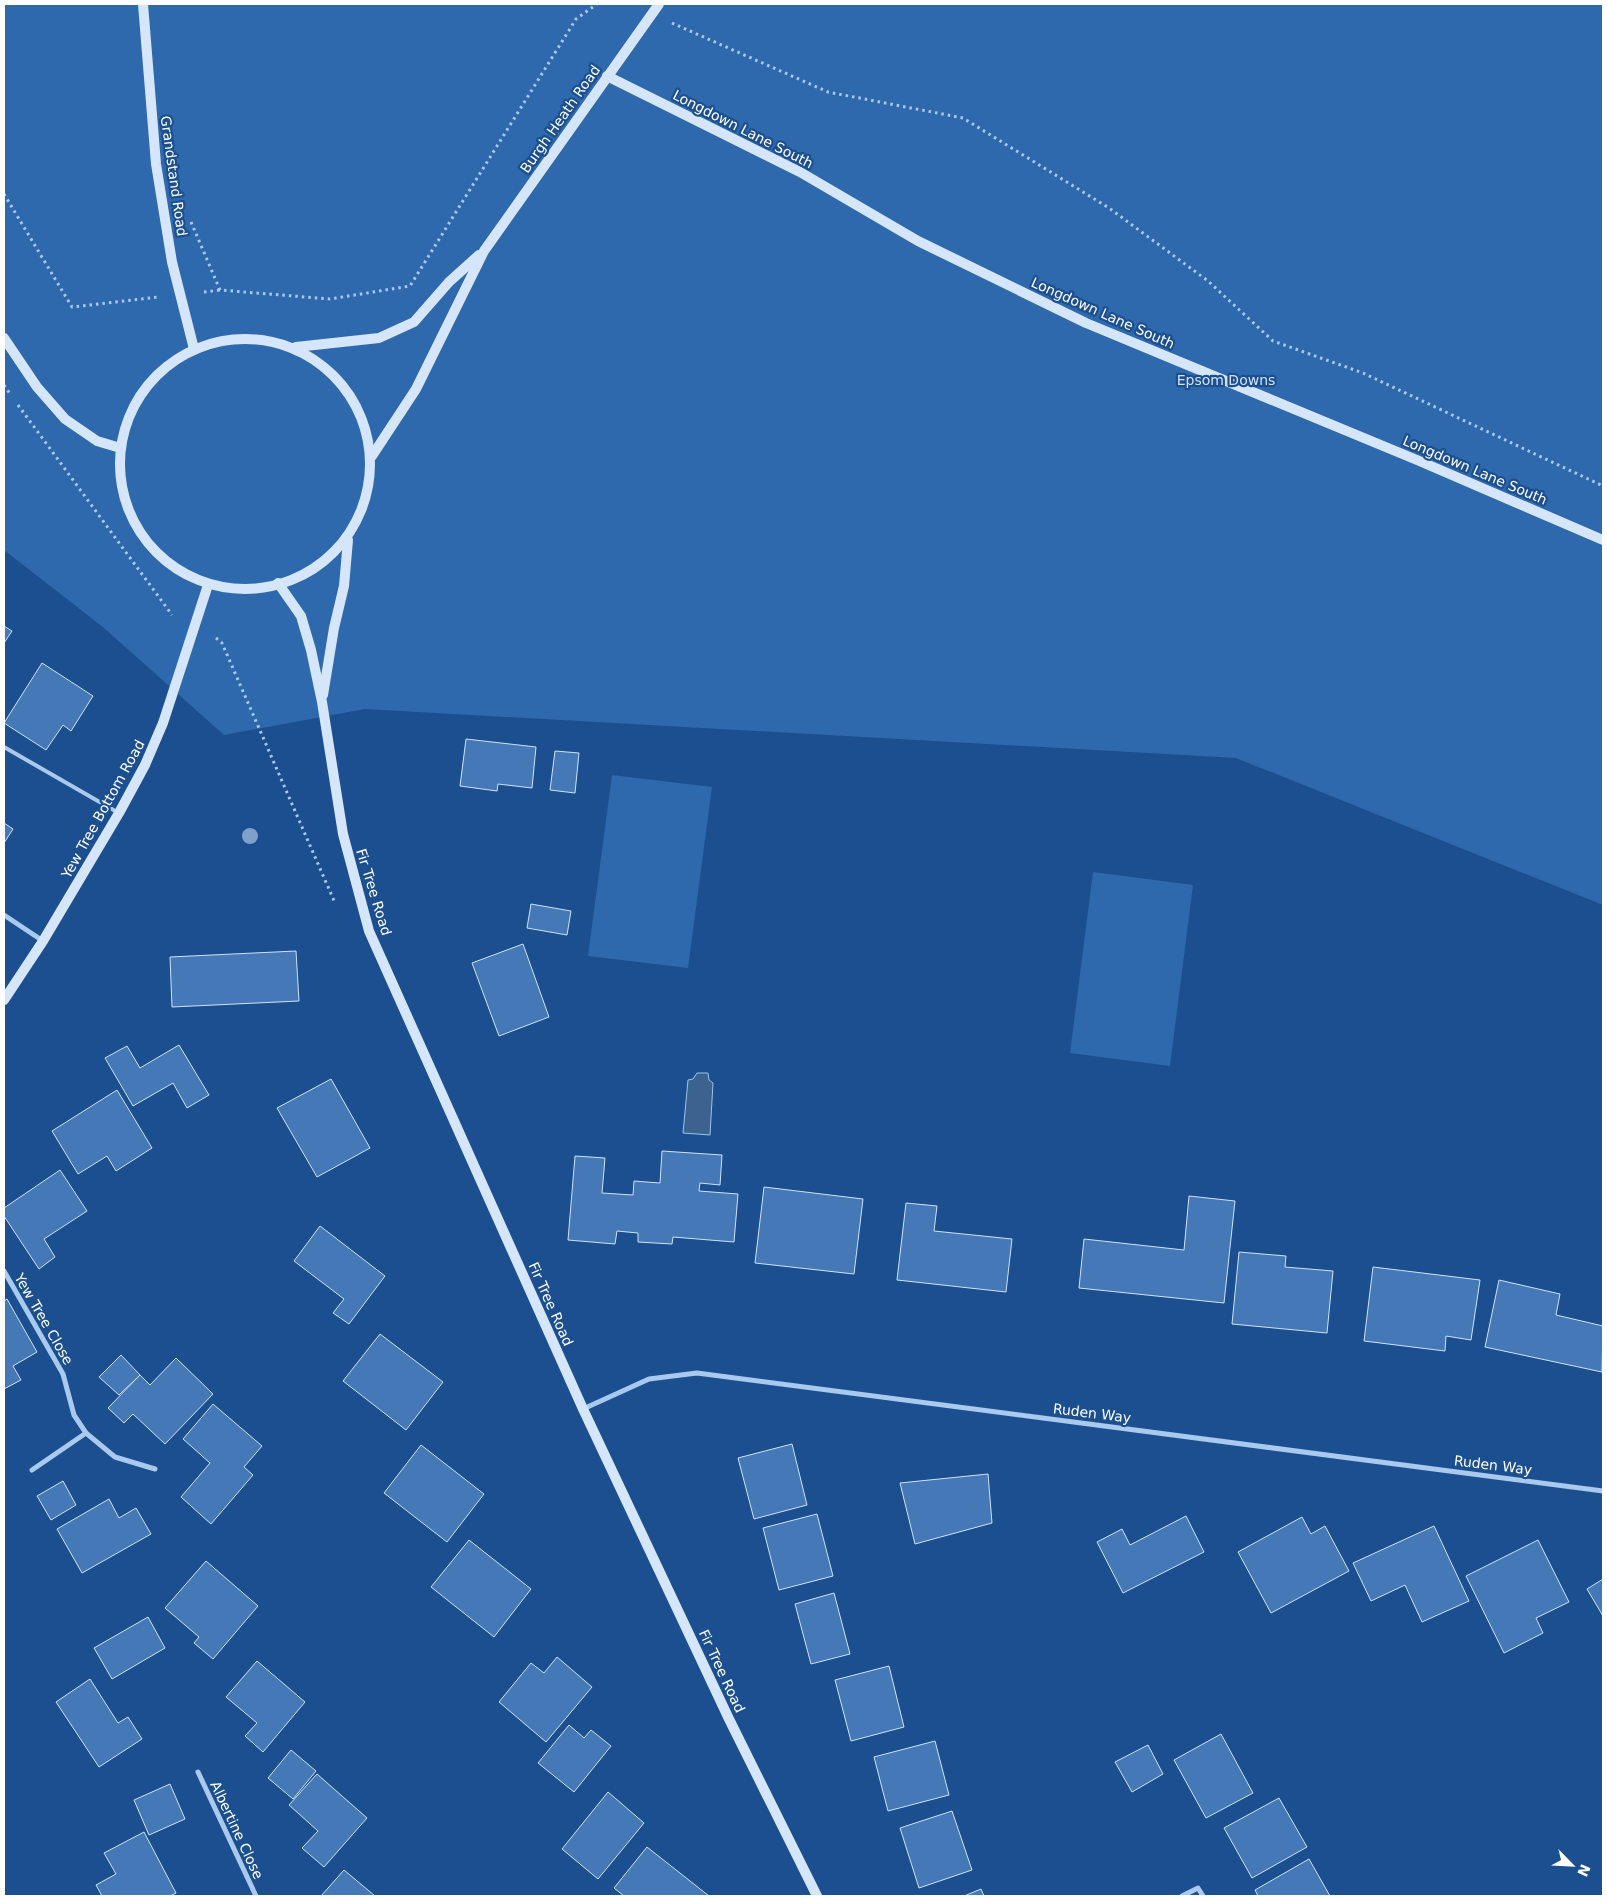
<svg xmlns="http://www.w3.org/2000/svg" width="1607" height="1900" viewBox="0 0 1607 1900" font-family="'DejaVu Sans',sans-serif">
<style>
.green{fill:#2e69ad}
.water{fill:#3c6290;stroke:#9cc4f0}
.building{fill:#4478b7;stroke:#cfe3fa}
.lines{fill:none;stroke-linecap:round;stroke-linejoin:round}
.path{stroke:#a9c9ee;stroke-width:3;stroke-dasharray:2.5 4;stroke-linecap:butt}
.lane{stroke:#a9c9ee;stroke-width:4}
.street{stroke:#a9c9ee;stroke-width:5}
.secondary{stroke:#d6e6fa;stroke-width:10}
.tree{fill:#7ea0ca}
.labels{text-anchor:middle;stroke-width:4.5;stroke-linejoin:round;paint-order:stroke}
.street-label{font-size:14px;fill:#fff;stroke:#1b4f8f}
.park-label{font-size:14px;fill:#cfe3fa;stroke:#1b4f8f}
</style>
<rect width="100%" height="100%" fill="#1b4f8f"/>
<!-- green -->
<g class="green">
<polygon points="4,4 1603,4 1603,905 1236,758 365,709 224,735 104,628 4,550"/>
<polygon points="612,775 712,787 688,968 588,956"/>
<polygon points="1093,872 1193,885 1170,1066 1070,1053"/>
</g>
<!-- water -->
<polygon class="water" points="697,1073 708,1073 709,1080 713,1083 710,1135 683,1133 688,1080 693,1079"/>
<!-- building -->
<g class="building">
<polygon points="4,626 12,631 4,643"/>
<polygon points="42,663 93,696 71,731 63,725 46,750 4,723"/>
<polygon points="466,739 536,747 532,788 498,784 497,791 460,786"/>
<polygon points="555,751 579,753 575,793 550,790"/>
<polygon points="4,823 13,829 4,843"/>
<polygon points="531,904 571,911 567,935 527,928"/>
<polygon points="523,944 549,1017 499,1036 472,963"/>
<polygon points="296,951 299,1001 172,1007 170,957"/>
<polygon points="179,1045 209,1095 187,1108 173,1083 133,1106 105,1058 127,1046 140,1068"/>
<polygon points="331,1079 370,1148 317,1177 277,1108"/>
<polygon points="117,1090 152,1148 116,1171 107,1156 78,1174 52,1131"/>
<polygon points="662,1151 722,1155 720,1185 700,1183 699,1191 738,1194 734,1242 673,1237 672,1244 638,1242 638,1233 617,1231 615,1244 568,1240 575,1156 605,1158 602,1193 633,1195 634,1181 660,1183"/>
<polygon points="60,1170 87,1211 44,1239 55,1257 39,1269 4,1216 4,1208"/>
<polygon points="764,1187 863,1199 854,1274 755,1263"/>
<polygon points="1189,1196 1235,1201 1224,1303 1079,1288 1084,1239 1184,1250"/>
<polygon points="906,1203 937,1206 934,1231 1012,1239 1006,1292 897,1280"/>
<polygon points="320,1226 385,1276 349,1324 333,1313 344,1299 294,1261"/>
<polygon points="1239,1252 1286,1256 1285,1267 1333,1271 1327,1333 1232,1324"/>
<polygon points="1373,1267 1480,1280 1471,1340 1446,1336 1445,1351 1364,1341"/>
<polygon points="1499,1280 1560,1294 1556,1315 1603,1326 1602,1372 1485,1347"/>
<polygon points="7,1299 37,1352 13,1366 21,1380 4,1389 4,1301"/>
<polygon points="380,1334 443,1382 406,1430 343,1381"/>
<polygon points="121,1355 140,1375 119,1395 99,1377"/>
<polygon points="176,1358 213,1394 165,1444 133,1414 124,1423 108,1408 140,1375 150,1385"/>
<polygon points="213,1404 262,1446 244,1467 253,1475 211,1524 181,1497 210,1463 183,1439"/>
<polygon points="792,1444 807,1505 754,1519 738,1458"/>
<polygon points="421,1445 484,1494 447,1542 384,1493"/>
<polygon points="988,1474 992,1523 915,1544 900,1483"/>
<polygon points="63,1481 76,1505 51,1520 37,1496"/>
<polygon points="109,1499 119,1518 136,1508 151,1534 82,1573 57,1529"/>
<polygon points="817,1514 833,1576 779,1590 763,1528"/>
<polygon points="1186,1516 1204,1552 1123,1593 1097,1542 1122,1529 1130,1545"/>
<polygon points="1302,1517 1311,1534 1325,1526 1349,1571 1271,1613 1238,1552"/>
<polygon points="1434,1526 1469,1601 1422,1622 1405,1585 1371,1601 1353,1563"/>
<polygon points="469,1540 531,1589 494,1637 431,1587"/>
<polygon points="1538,1540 1569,1602 1536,1618 1543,1633 1504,1653 1466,1576"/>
<polygon points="206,1561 258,1606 213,1659 194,1643 199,1637 165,1608"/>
<polygon points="1603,1579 1603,1616 1587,1589"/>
<polygon points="834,1593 850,1654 811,1664 795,1604"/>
<polygon points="148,1617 165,1648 112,1679 94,1648"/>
<polygon points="557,1657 592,1687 546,1742 499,1702 531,1663 544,1673"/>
<polygon points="257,1661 305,1702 263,1752 245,1736 257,1723 226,1697"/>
<polygon points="889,1666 904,1727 851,1741 835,1680"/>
<polygon points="90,1679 118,1723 128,1717 142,1739 99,1767 56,1702"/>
<polygon points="569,1725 584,1738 591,1730 611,1746 574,1792 538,1763"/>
<polygon points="1221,1734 1253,1793 1206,1818 1174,1760"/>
<polygon points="935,1741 949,1795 888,1811 874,1757"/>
<polygon points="1148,1745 1163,1774 1132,1792 1115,1762"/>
<polygon points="291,1750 316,1771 293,1799 268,1778"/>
<polygon points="317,1774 367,1818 324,1867 302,1848 318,1831 289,1805"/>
<polygon points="170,1784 185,1819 149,1835 134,1800"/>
<polygon points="608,1792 644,1823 598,1879 562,1849"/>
<polygon points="1279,1798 1307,1847 1252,1878 1224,1828"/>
<polygon points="952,1811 972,1870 919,1888 900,1828"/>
<polygon points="144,1832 176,1893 170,1896 102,1896 96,1885 116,1874 104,1853"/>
<polygon points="647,1847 709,1896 624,1896 614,1888"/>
<polygon points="1309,1859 1330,1896 1258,1896 1255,1890"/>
<polygon points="344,1870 375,1896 321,1896"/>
<polygon points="981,1889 984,1896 964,1896"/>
</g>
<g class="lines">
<!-- path -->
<g class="path">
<polyline points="672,23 828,92 963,118 1109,208 1208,281 1273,341 1363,373 1603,486"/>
<polyline points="4,194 72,307 158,297"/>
<polyline points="191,222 220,290 330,299 410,286 576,19 597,4"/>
<polyline points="204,292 220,290"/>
<polyline points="4,385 10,394"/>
<polyline points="18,405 172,615"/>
<polyline points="216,638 222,643 335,903"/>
</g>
<!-- lane -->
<polyline class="lane" points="4,747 117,812"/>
<!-- street -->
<g class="street">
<polyline points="4,915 43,941"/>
<polyline points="4,1271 63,1374 74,1415 86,1433 32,1470"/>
<polyline points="583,1409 649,1379 697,1373 1603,1491"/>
<polyline points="86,1433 115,1457 155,1469"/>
<polyline points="198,1772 256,1896"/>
<polyline points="1182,1896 1198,1888 1203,1896"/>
</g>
<!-- secondary -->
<g class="secondary">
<polyline points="143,4 156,164 172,262 194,349"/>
<polyline points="607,76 800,172 918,241 1086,323 1417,460 1603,540"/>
<polyline points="4,338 37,387 65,419 97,441 117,447"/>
<circle cx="245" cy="464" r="125"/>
<polyline points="296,347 379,338 414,322 449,282 479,255"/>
<polyline points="372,456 416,389 484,251 659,4"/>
<polyline points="278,583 301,616 311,650 322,702 343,834 369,931 583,1409 729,1719 817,1896"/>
<polyline points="323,695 334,628 344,586 348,540"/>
<polyline points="4,1000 43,941 119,813 145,765 163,723 207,588"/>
</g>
</g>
<!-- trees -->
<circle class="tree" cx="250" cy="836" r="8"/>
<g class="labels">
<!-- street labels -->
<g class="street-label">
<text transform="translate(560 119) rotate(-55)" y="5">Burgh Heath Road</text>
<text transform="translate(743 129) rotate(27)" y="5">Longdown Lane South</text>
<text transform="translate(174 176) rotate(82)" y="5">Grandstand Road</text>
<text transform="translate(1103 313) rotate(24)" y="5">Longdown Lane South</text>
<text transform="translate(1475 470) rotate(23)" y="5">Longdown Lane South</text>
<text transform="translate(103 809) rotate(-61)" y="5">Yew Tree Bottom Road</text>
<text transform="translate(374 892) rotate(73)" y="5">Fir Tree Road</text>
<text transform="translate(551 1304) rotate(66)" y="5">Fir Tree Road</text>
<text transform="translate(44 1319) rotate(60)" y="5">Yew Tree Close</text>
<text transform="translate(1092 1413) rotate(7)" y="5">Ruden Way</text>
<text transform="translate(1493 1465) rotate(7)" y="5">Ruden Way</text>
<text transform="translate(722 1671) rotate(65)" y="5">Fir Tree Road</text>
<text transform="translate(237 1830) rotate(65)" y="5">Albertine Close</text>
</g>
<!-- park labels -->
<g class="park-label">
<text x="1226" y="385">Epsom Downs</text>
</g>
</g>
<!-- border -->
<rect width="1607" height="1900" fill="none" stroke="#ffffff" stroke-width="10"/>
<!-- north arrow -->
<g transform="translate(1572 1865) rotate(114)" stroke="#1b4f8f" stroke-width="4" paint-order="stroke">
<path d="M0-4L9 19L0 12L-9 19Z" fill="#ffffff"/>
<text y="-8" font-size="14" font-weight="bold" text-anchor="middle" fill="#ffffff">N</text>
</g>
</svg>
